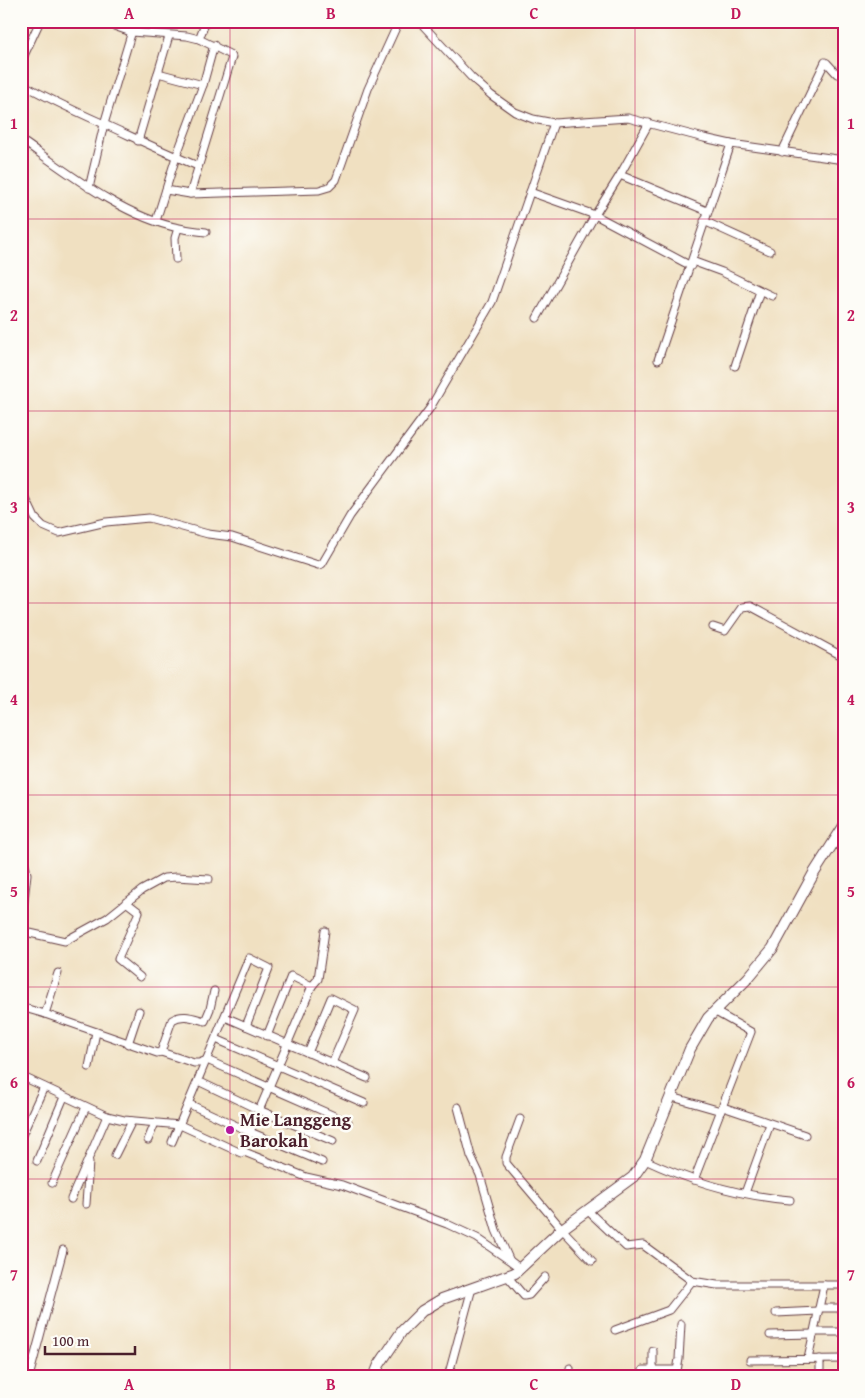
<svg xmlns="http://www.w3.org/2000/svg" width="865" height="1398" viewBox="0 0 865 1398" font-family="'Gentium Book Plus',serif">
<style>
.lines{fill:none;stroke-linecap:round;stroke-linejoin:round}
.street-casing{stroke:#633c42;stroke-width:9}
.secondary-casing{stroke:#633c42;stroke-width:12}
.street{stroke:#fff;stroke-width:7}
.secondary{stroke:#fff;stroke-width:10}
.grid{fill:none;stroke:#c2185b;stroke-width:1;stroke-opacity:0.55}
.poi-dot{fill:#b5179e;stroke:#fdfcf7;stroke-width:2}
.labels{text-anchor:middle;stroke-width:5;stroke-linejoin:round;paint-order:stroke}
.poi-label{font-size:18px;font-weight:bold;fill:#4a1f2b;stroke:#fdfcf7;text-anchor:start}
.neatline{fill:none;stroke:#c2185b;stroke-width:2}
.grid-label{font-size:16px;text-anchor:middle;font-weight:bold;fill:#c2185b}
</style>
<rect width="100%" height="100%" fill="#fdfcf7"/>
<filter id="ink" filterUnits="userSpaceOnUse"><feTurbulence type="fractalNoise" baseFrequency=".02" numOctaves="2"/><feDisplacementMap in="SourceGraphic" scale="10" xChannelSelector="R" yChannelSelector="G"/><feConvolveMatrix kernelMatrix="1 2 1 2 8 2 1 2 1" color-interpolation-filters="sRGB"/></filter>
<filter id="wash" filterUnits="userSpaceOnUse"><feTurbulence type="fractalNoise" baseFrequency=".0096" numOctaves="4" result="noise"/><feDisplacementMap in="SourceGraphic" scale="20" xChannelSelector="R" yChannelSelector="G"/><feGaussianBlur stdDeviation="1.12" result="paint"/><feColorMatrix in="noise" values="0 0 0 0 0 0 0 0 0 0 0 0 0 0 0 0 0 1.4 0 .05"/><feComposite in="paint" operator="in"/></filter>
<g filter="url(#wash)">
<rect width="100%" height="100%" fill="#f0e0c1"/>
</g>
<g filter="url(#ink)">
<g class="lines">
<defs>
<g id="street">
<polyline points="100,21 131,32 187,36 199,39 231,55 232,57 190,194"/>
<polyline points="419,21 471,77 491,95 515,112 533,119 554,123 628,118 704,138 731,144 844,160"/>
<polyline points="169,36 158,73 203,85"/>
<polyline points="199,39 206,21"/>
<polyline points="21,62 40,21"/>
<path d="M 21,83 C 48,99 75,111 104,124 C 135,138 166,153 198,166"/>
<path d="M 21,140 C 67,172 123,217 179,228 C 188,230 197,231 206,232"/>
<polyline points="138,141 158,73"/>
<polyline points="782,152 825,62 827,63 837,74"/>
<polyline points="620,175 707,211"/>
<polyline points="89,188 104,124 135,21"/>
<polyline points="166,190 190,194 319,190 329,187 336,180 368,89 399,21"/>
<polyline points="530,192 595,215 691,266"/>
<polyline points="156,221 176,157 203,85 214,45"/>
<polyline points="704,221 770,251"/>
<polyline points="176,259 175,238 178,228"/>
<polyline points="692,261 722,272 772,296"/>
<polyline points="537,318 595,215 620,175 649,123"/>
<polyline points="658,360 731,144"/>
<polyline points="735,366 760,291"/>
<polyline points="21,496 26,499 35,518 43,526 59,533 106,522 149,518 208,534 232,537 318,565 322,564 350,516 430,408 492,302 554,123"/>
<polyline points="713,627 725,631 742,607 750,606 844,657"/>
<polyline points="21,846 27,874 21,926"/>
<polyline points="126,902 139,912 118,959 140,977"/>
<polyline points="21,931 65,941 107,918 142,890 164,878 176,877 209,879"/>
<path d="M 21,1007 L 45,1014 L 157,1053 L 161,1052 L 172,1020 C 183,1013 193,1018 205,1021 L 210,1009 L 214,991"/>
<polyline points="45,1014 58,973"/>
<polyline points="225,1017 367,1078"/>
<polyline points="267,1036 291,976 312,986"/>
<polyline points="216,1039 364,1103"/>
<polyline points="128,1044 139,1011"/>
<polyline points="161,1052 194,1063 199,1063 207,1060 348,1122"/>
<polyline points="308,1053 331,998 355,1010 332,1063"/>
<polyline points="89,1067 96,1032"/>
<polyline points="21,1076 107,1116 124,1120 180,1125 241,1153 312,986 318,979 325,931"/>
<polyline points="198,1081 259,1110 333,1141"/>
<polyline points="672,1097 721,1111"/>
<polyline points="189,1104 250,1132 322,1162"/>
<polyline points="458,1107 471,1156 480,1175 496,1230 509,1259"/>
<polyline points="723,1107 805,1135"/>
<polyline points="520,1119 506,1157 506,1163 562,1229 592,1261"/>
<polyline points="21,1137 44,1087"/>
<polyline points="148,1140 155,1123"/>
<polyline points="172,1142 249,958 269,968 246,1026"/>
<polyline points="242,1151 306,1177 342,1185 447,1224 477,1238 509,1260 521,1269"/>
<polyline points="115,1155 132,1121"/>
<path d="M 645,1160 C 690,1181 741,1196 790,1200"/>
<polyline points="37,1161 64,1097"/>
<polyline points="694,1180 751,1032 714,1011"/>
<polyline points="52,1183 86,1107"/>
<polyline points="745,1193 770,1124"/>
<polyline points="71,1199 107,1116"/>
<polyline points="86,1204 89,1162"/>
<polyline points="587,1210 626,1247 643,1245 692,1281 717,1285 844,1285"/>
<polyline points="508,1277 524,1296 529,1295 545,1277"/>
<polyline points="819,1308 844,1308"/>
<polyline points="776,1313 818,1311"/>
<polyline points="615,1330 669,1310 692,1281"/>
<polyline points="814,1332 844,1332"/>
<polyline points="770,1335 813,1334"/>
<polyline points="808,1359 824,1285"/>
<polyline points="750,1360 844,1359"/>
<polyline points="643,1370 676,1370"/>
<polyline points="653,1370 653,1351"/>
<polyline points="29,1377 63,1250"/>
<polyline points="448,1377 472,1288"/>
<polyline points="569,1377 570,1368"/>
<polyline points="676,1377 679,1359 681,1324"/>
<polyline points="820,1377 820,1359"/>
</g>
<polyline id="secondary" points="374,1377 379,1365 402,1331 422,1311 442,1299 515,1273 562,1229 633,1177 645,1160 690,1049 708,1018 748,978 773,948 814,873 844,826"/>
</defs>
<!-- street casing -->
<use href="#street" class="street-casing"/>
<!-- secondary casing -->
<use href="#secondary" class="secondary-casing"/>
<!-- street -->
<use href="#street" class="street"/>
<!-- secondary -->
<use href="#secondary" class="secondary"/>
</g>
</g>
<!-- grid -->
<path class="grid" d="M 230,21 L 230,1377M 432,21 L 432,1377M 635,21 L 635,1377M 21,219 L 844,219M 21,411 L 844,411M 21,603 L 844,603M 21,795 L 844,795M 21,987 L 844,987M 21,1179 L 844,1179"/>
<!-- markers -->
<circle class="poi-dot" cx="230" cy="1130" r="5"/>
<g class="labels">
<!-- poi labels -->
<g class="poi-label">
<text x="240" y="1126">Mie Langgeng<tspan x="240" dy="21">Barokah</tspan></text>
</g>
</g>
<!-- margin -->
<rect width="865" height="1398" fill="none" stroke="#fdfcf7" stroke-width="55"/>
<!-- scale -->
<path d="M45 1346v8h90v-8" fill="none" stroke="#4a1f2b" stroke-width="2.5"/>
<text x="52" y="1346" font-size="15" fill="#4a1f2b" stroke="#fdfcf7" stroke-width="4" paint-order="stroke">100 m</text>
<rect x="28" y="28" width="810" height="1342" class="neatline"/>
<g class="grid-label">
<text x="129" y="19">A</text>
<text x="331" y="19">B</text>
<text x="534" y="19">C</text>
<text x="736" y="19">D</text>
<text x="14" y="129">1</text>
<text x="851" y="129">1</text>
<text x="14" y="321">2</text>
<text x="851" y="321">2</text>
<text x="14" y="513">3</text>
<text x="851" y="513">3</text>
<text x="14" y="705">4</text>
<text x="851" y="705">4</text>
<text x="14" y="897">5</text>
<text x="851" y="897">5</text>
<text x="14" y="1088">6</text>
<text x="851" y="1088">6</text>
<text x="14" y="1280">7</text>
<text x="851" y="1280">7</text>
<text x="129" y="1390">A</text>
<text x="331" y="1390">B</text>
<text x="534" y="1390">C</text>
<text x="736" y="1390">D</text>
</g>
</svg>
